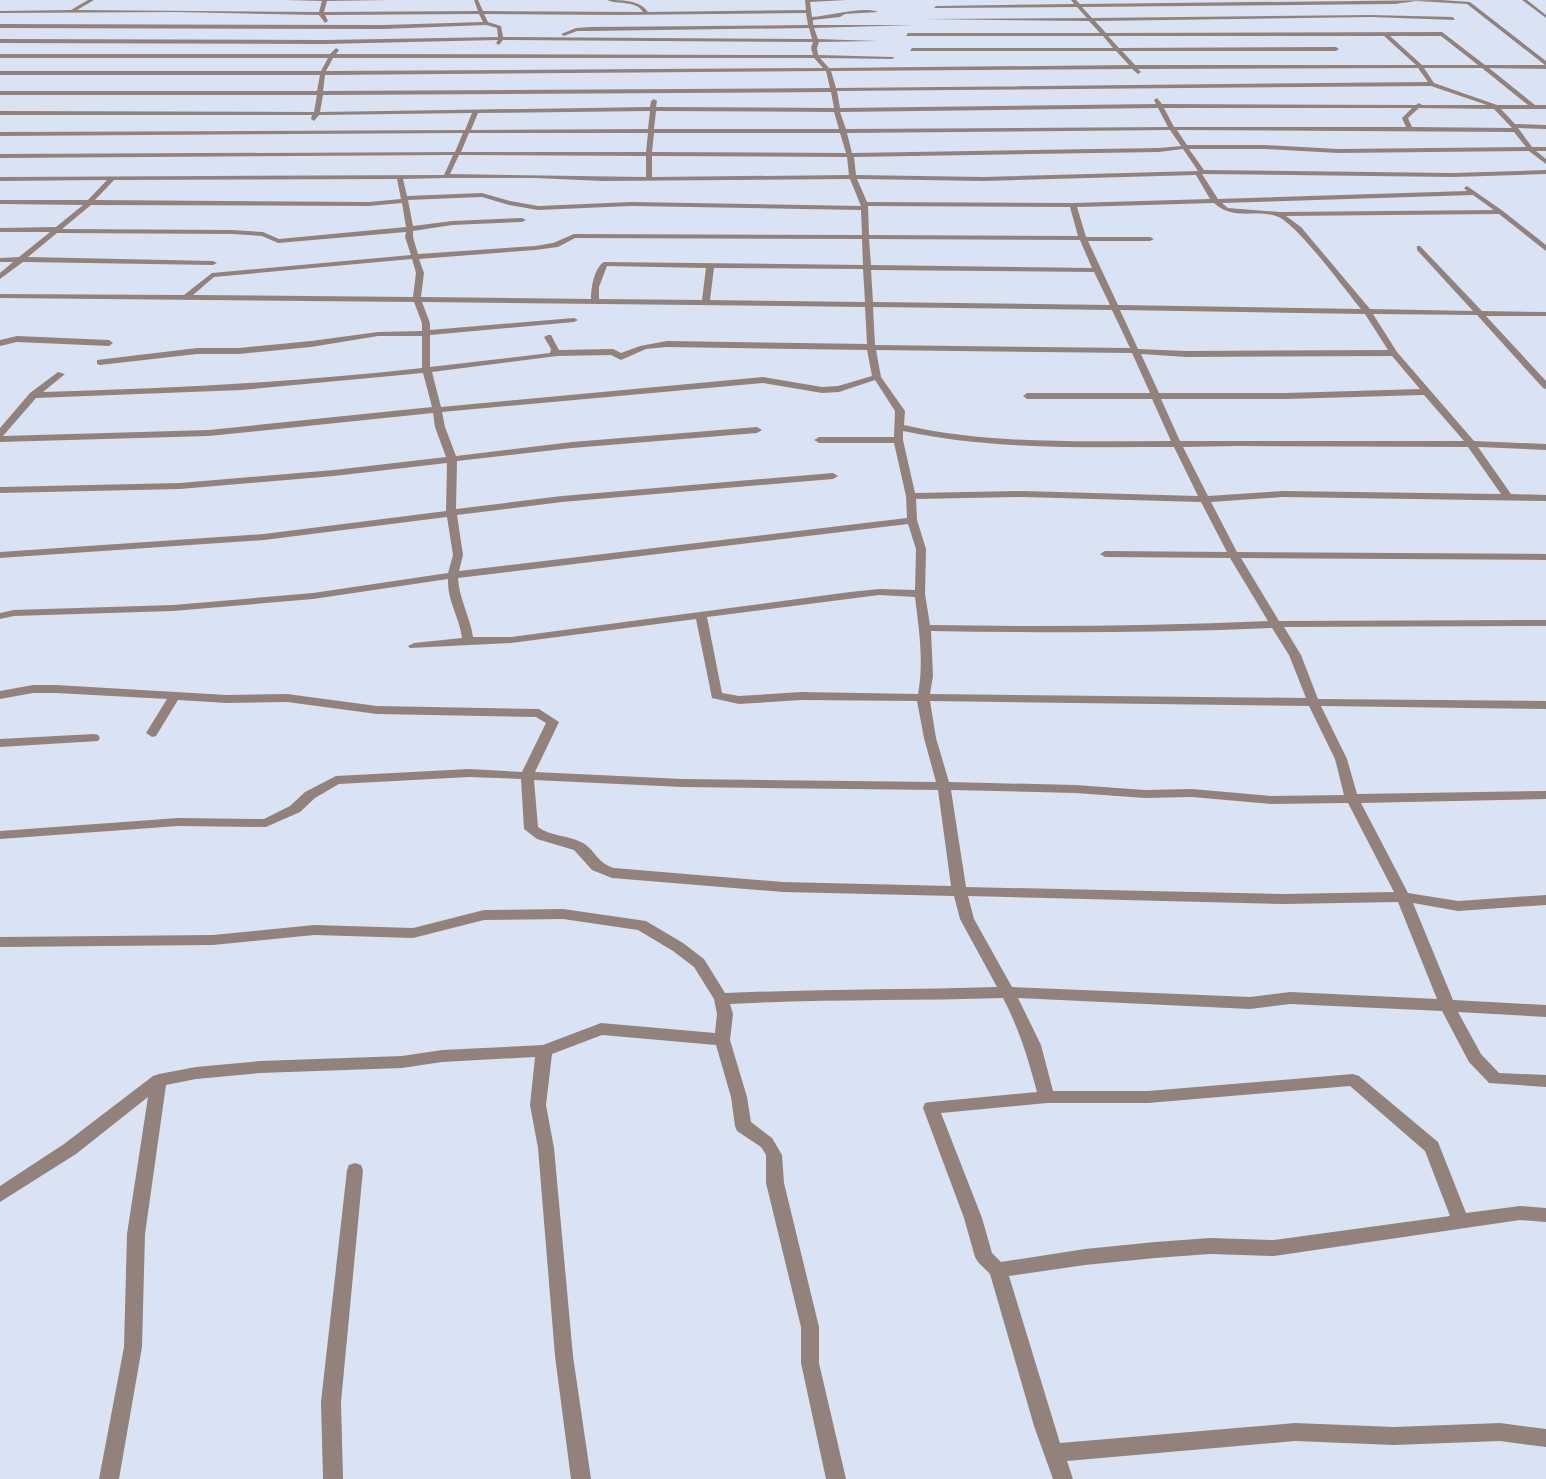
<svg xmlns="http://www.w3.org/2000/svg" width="1546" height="1479" viewBox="0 0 1546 1479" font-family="Cabin,sans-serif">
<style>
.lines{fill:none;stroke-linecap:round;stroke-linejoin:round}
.minor{fill:#93827c;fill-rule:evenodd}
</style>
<rect width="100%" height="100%" fill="#d9e3f4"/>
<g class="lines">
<!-- minor -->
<g class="minor">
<path d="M 88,0 L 94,0 L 77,10 L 319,12 L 322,1 L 285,0 L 389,0 L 327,1 L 324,12 L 478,11 L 474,0 L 478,0 L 483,11 L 643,12 C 636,0 618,5 607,0 C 622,0 640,0 648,12 L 806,10 L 805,0 L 847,0 L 810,2 L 812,17 C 829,16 864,6 878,12 L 845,14 L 840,17 L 813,20 L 813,25 L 914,25 L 814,28 L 818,39 L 878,41 L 819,42 L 817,48 L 818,55 L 895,57 L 892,59 L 820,58 L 829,68 L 1129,65 L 1116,51 L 910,51 L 912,48 L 1113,48 L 1103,36 L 906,36 L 908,33 L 1100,33 L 1089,21 L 922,19 L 1087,18 L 1077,7 L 934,8 L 936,6 L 1074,4 L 1071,0 L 1076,0 L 1080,4 L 1441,0 L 1470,2 L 1546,61 L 1546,69 L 1489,68 L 1535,105 L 1546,105 L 1546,109 L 1501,109 L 1515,124 L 1546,125 L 1546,129 L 1518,128 L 1532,147 L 1546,147 L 1546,151 L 1536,151 L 1546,159 L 1546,164 L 1529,151 L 1338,153 L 1265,149 L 1189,149 L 1204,170 L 1453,173 L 1546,170 L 1546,174 L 1453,177 L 1202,174 L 1218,199 L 1467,191 L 1464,188 L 1467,186 L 1503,211 L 1546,245 L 1546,251 L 1499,214 L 1286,216 L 1301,227 L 1370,309 L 1473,311 L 1417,250 L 1417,246 L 1420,246 L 1482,311 L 1546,312 L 1546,316 L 1486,316 L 1546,381 L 1546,389 L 1543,388 L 1477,315 L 1373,314 L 1397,352 L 1474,441 L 1546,444 L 1546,450 L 1478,447 L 1511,494 L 1546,495 L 1546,501 L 1283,497 L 1211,502 L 1237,552 L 1546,554 L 1546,560 L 1241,558 L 1279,621 L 1546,620 L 1546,626 L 1284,627 L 1301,655 L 1318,699 L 1546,701 L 1546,709 L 1321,706 L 1347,759 L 1357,794 L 1546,791 L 1546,799 L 1361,803 L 1408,893 L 1458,901 L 1546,895 L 1546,905 L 1458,911 L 1413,903 L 1453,1000 L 1546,1005 L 1546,1017 L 1458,1012 L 1481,1054 L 1499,1073 L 1546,1075 L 1546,1087 L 1489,1083 L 1469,1062 L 1442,1011 L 1290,1004 L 1250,1009 L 1018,998 L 1041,1045 L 1053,1091 L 1148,1091 L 1353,1074 L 1359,1076 L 1438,1142 L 1466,1213 L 1520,1206 L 1546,1208 L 1546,1222 L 1520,1220 L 1274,1256 L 1210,1254 L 1155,1258 L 1085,1265 L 1009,1276 L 1060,1443 L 1295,1423 L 1394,1427 L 1500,1423 L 1546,1429 L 1546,1447 L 1500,1441 L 1394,1445 L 1295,1441 L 1067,1461 L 1073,1479 L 1053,1479 L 1034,1426 L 990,1274 L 978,1262 L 975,1257 L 964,1218 L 923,1108 L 925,1103 L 931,1102 L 1037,1092 C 1028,1058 1019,1029 1003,998 C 912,1001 821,999 730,1004 L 733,1014 L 730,1040 L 747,1097 L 751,1122 L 772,1138 L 782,1155 L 784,1183 L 819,1327 L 819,1363 L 846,1479 L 826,1479 L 801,1363 L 801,1327 L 766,1183 L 766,1155 L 761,1147 L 737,1131 L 735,1126 L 731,1097 L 716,1045 L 602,1035 L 552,1054 L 546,1105 L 554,1148 L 573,1356 L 591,1479 L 571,1479 L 555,1356 L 538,1148 L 530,1105 L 535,1057 L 442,1062 L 402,1068 L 260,1073 L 196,1079 L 166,1085 L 145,1234 L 142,1347 L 119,1479 L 99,1479 L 124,1347 L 127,1234 L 148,1097 L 76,1154 L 0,1202 L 0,1186 L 64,1144 L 153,1076 L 159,1074 L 196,1067 L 260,1061 L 402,1056 L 442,1050 L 543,1045 L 601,1023 L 715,1033 L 717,1014 L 714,999 L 694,967 L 673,951 L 638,930 L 563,919 L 484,920 L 413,938 L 314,935 L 213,945 L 0,947 L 0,937 L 213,935 L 314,925 L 413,928 L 484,910 L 563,909 L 646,921 L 683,943 L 704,959 L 725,993 C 816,989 906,990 997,987 L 960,919 L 954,896 L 783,892 L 612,878 L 592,870 L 574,850 L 537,839 L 524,829 L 521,779 L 469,777 L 339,784 L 315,798 L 300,812 L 266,827 L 178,826 L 0,839 L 0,831 L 178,818 L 264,819 L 290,806 L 305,792 L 336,776 L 469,769 L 522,772 L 546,723 L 536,717 L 377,714 L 287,702 L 227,703 L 178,700 L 156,736 L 152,737 L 146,733 L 167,699 L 56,693 L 33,693 L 0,699 L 0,691 L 33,685 L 56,685 L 227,695 L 287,694 L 377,706 L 539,709 L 559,722 L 535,772 L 682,779 L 936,782 L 924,738 L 917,701 L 801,700 L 739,704 L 712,698 L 696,619 L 511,643 L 410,648 L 408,646 L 414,643 L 462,638 C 459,616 447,601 448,579 L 313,599 L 173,611 L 14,616 L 0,619 L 0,613 L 14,610 L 173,605 L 313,593 L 448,573 L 453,555 L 447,517 L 264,540 L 0,558 L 0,552 L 264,534 L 446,511 L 447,463 L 334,476 L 180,489 L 0,493 L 0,487 L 180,483 L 334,470 L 446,457 L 435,427 L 433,413 L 209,436 L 0,442 L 0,428 L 30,393 L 58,372 L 65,374 L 43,392 C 169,389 296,382 422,368 L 422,336 L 378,336 L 311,347 L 239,354 L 197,354 L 100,365 L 97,364 L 97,360 L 197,348 L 239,348 L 311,341 L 378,332 L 422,331 L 422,323 L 414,302 L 0,298 L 0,294 L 184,295 L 212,273 L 411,255 L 405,237 L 406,232 L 278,243 L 262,236 L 232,234 L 57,233 L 28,257 L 213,261 L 217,263 L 213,265 L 23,262 L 0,279 L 0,273 L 13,262 L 0,262 L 0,258 L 19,257 L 50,232 L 0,232 L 0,228 L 56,227 L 83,205 L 0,204 L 0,200 L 88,200 L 107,180 L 0,181 L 0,177 L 444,175 L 453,155 L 0,158 L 0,154 L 455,152 L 463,133 L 0,136 L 0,132 L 465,130 L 472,113 L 319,115 L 314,121 L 311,119 L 312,115 L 0,115 L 0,111 L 314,112 L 317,95 L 0,95 L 0,91 L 317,91 L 320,75 L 0,75 L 0,71 L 321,71 L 328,58 L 0,58 L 0,54 L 330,54 L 336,48 L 339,50 L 336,54 L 813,55 L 811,48 L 813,42 L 503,40 L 499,45 L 496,43 L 498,40 L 325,44 L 0,43 L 0,39 L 325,40 L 498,37 L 497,28 L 486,25 L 383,29 L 0,28 L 0,24 L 383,25 L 483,22 L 479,14 L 325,15 L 328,21 L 325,23 L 319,15 L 176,12 L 0,13 L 0,11 L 71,10 ZM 1416,1 L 1467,4 L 1545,65 L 1485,65 L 1442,32 L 1106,33 L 1095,21 L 1371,17 L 1455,20 L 1453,17 L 1371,15 L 1092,18 L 1082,7 L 1395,4 ZM 806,13 L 808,25 L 590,27 L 576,28 L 561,34 L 564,36 L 577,31 L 590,31 L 809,28 L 812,39 L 503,37 L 501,26 L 488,22 L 484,14 L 618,15 ZM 1108,36 L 1384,36 L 1416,65 L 1135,65 L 1122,51 L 1336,51 L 1339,49 L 1336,47 L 1119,48 ZM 1390,36 L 1441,36 L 1478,65 L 1422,65 ZM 333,58 L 814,58 L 823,68 L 326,71 ZM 1418,68 L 1428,82 L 836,88 L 831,71 L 1132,69 L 1138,74 L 1141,72 L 1138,69 ZM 1424,68 L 1482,68 L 1528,105 L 1497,105 L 1434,83 ZM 826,71 L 830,88 L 323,91 L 325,75 ZM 1431,86 L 1487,105 L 1422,105 L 1419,103 L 1416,105 L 1162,104 L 1157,98 L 1154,100 L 1156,104 L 840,108 L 837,91 ZM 831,92 L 834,108 L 656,107 L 657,101 L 654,99 L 651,101 L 650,107 L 320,112 L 323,95 ZM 1158,108 L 1168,127 L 846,129 L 840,112 ZM 1164,108 L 1412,108 L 1402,118 L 1406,127 L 1174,127 ZM 1419,108 L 1494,109 L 1512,128 L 1412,127 L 1408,118 ZM 650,111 L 648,129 L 471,130 L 478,113 ZM 656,111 L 834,112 L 839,129 L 654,129 ZM 1170,130 L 1181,146 L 1159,148 L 852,153 L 847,133 ZM 1177,130 L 1514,132 L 1526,147 L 1338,149 L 1265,145 L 1187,145 ZM 469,133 L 648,133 L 646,152 L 461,152 ZM 654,133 L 840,133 L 846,153 L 652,152 ZM 1183,149 L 1198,171 L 984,177 L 856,175 L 854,157 L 1159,152 ZM 459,155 L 646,156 L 646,177 L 450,174 ZM 652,156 L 847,157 L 849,175 L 652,177 ZM 1196,175 L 1210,199 L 1073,203 L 867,202 L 857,179 L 984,181 ZM 448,178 L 535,178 L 603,181 L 850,179 L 861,206 L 631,202 L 538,206 L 510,201 L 482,193 L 407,196 L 403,179 ZM 397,179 L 401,199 L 369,202 L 95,200 L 114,180 ZM 1473,195 L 1494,210 L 1279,212 L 1228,208 L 1222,203 ZM 482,197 L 509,205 L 538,210 L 631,206 L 861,210 L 862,235 L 574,234 L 553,243 L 535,246 L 418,254 L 413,237 L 413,231 L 452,225 L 522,222 L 526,220 L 522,218 L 452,221 L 413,226 L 408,200 ZM 402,203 L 406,227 L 279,239 L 263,232 L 232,230 L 62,229 L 91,205 L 369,206 ZM 1214,203 C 1234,221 1253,209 1276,216 C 1295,221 1346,291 1361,309 L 1118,305 L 1088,241 L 1150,241 L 1154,239 L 1150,237 L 1086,237 L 1077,207 ZM 868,206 L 1070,207 L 1078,236 L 869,235 ZM 575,238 L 862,239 L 863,265 L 604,262 C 594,268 591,288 591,299 L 421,297 L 424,273 L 419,259 L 535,250 L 558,247 ZM 869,239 L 1080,240 L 1092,268 L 871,265 ZM 412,259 L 416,273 L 413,297 L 193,295 L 214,277 ZM 607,266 L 706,268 L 702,300 L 599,299 L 599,287 ZM 714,268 L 863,269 L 865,302 L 710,300 ZM 871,270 L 1094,272 L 1110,305 L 873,302 ZM 422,302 L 865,307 L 867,344 L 667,341 L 640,346 L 621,353 L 613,349 L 559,350 L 551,335 L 548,335 L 544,337 L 551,349 L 550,353 L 430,367 L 430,335 L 574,322 L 578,320 L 574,318 L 430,330 L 430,323 ZM 873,307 L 1112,310 L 1130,348 L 875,345 ZM 1120,310 L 1365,314 L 1388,350 L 1186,351 L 1138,349 ZM 667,347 L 867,350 L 872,376 L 838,386 L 822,387 L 763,377 L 441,407 L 432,372 L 557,356 L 611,355 L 621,360 L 646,349 ZM 876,350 L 1132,353 L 1150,393 L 1027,393 L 1023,396 L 1027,399 L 1152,399 L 1171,441 C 1082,441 991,445 904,425 L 905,411 L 881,377 ZM 1141,354 L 1186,357 L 1392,356 L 1420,389 L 1286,393 L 1159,393 ZM 423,373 L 432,407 L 209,430 L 3,436 L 36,398 L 242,390 ZM 875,380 L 895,411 L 894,437 L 819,437 L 814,440 L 819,443 L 894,443 L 906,496 L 907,518 L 459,571 L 463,555 L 457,515 L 562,502 L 833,479 L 838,476 L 833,473 L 562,496 L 456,509 L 457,461 L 572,448 L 757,433 L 762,430 L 757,427 L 572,442 L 456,456 L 445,427 L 442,412 L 763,383 L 822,393 L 839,392 ZM 1424,395 L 1464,441 L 1180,441 L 1161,399 L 1286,399 ZM 903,431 C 992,450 1083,447 1174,447 L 1198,496 L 1023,491 L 915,493 L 903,440 ZM 1239,446 L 1468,447 L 1501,494 L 1283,491 L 1208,496 L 1183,447 ZM 1023,497 L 1201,502 L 1227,552 L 1105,551 L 1100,554 L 1105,557 L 1230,558 L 1268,621 C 1156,626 1043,627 930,625 L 925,594 L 926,549 L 917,520 L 916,499 ZM 908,524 L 916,549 L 915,590 L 879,589 L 850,592 L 511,637 L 473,637 C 470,616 459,599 458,578 ZM 879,595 L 915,597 C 919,629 924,662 918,694 L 801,692 L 739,696 L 722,693 L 707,617 ZM 1272,628 L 1289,655 L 1306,698 L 930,694 L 933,676 L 931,631 C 1045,633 1158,633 1272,628 ZM 930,701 L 1309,706 L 1335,759 L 1344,795 L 1271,796 L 1192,789 L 1145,790 L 1075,785 L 949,782 L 936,738 ZM 534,780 L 682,787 L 938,790 L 951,886 L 783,882 L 614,868 C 597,863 596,851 583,843 C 569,835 551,837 538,827 ZM 951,790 L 1075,793 L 1145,798 L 1192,797 L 1271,804 L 1348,803 L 1394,892 L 1284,894 L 966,887 ZM 968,896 L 1284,904 L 1398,902 L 1437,999 L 1290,992 L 1250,997 L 1012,987 L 974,919 ZM 1350,1086 L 1425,1151 L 1450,1216 L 1274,1240 L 1210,1238 L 1155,1242 L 1085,1249 L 1001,1262 L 992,1253 L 982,1218 L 941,1113 L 1047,1103 L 1148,1103 Z"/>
<polygon points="1522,0 1527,0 1546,15 1546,18"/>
<polygon points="17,336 109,340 113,343 109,346 17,342 0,346 0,340"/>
<polygon points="94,734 98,735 100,738 98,741 0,747 0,739"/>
<polygon points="355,1163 361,1165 363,1170 341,1402 343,1479 323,1479 321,1402 347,1170 349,1165"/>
</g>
</g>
</svg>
